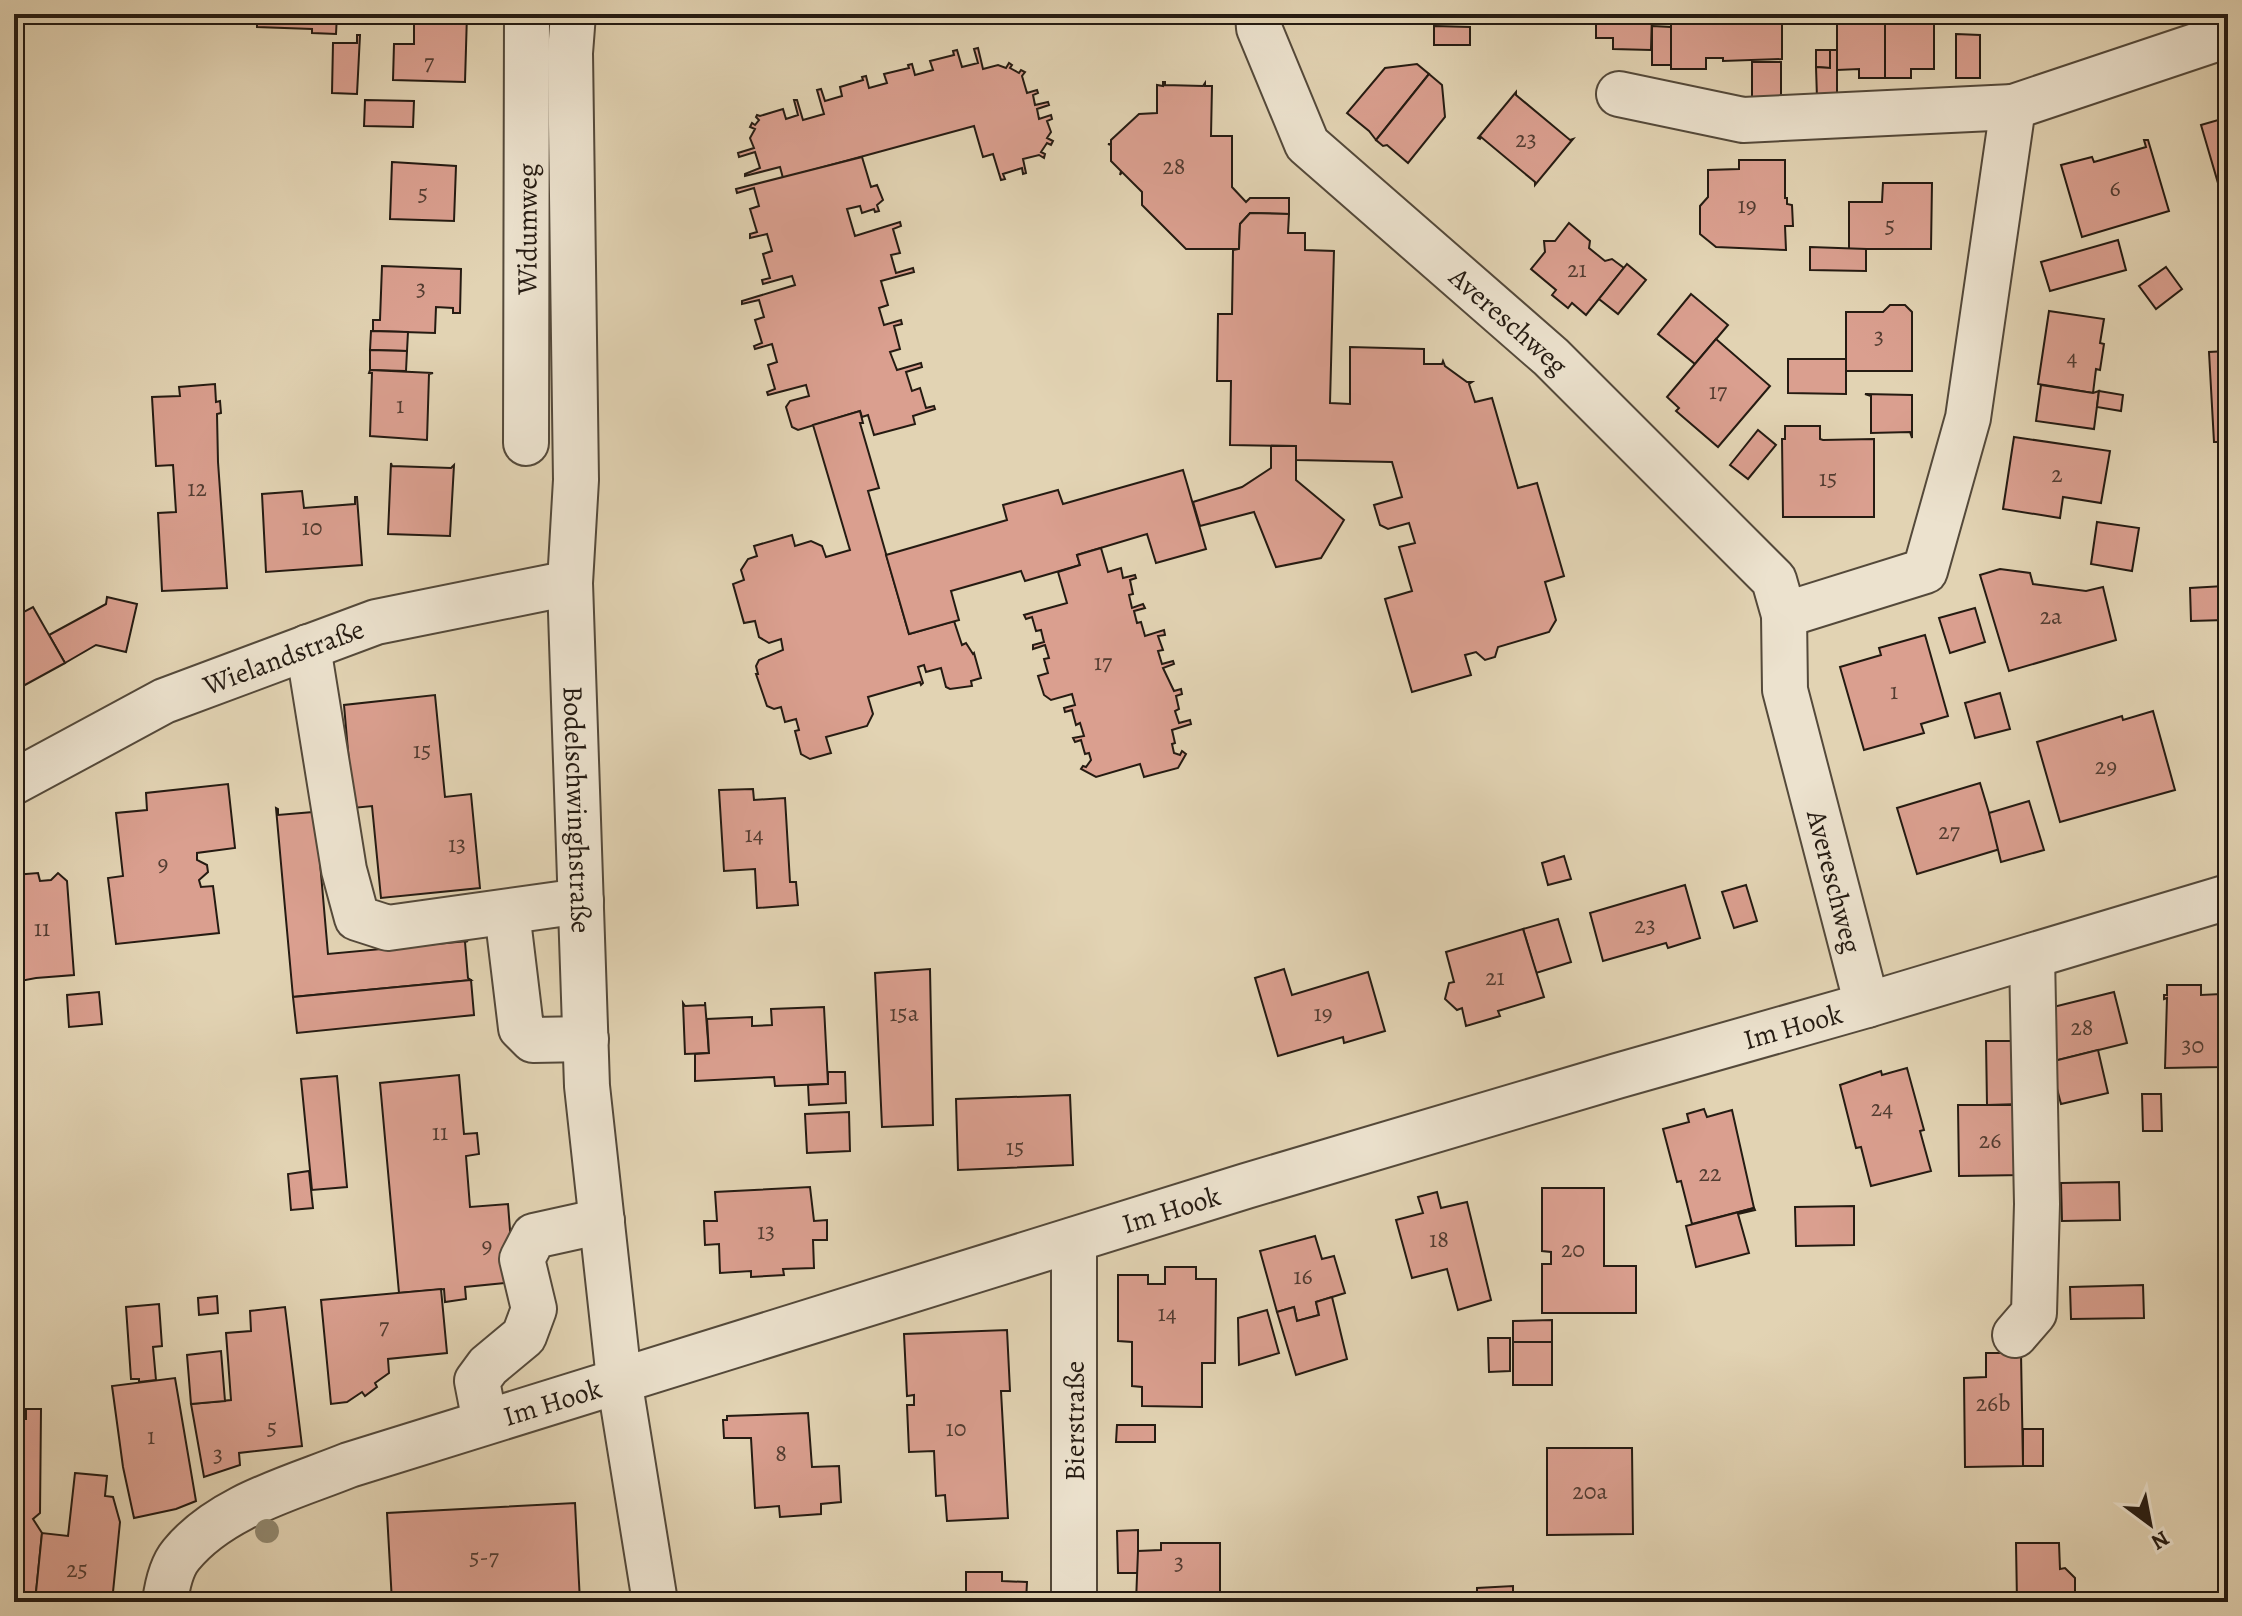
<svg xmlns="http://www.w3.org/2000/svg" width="2242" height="1616" viewBox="0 0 2242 1616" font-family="Alegreya,serif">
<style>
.building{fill:#da9f8f;stroke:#251b12;stroke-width:2}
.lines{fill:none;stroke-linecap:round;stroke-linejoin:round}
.minor-casing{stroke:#54493a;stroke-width:48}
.minor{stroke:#ece2ce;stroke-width:44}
.tree{fill:#91886f}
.labels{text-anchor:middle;stroke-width:6;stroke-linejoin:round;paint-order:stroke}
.number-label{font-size:24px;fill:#523c31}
.street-label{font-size:28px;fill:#251b12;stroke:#ece2ce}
</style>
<rect width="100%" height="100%" fill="#e2d3b3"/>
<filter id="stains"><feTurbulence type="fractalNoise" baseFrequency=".0025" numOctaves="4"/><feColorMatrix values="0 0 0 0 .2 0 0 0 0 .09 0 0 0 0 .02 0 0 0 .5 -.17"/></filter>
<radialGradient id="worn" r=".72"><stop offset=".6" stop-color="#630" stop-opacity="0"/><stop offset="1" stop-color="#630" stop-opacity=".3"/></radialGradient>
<!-- building -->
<g class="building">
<polygon points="257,14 337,14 336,34 312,33 312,29 257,27"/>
<polygon points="414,14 467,14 465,82 393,80 394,44 414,44"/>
<polygon points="1596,14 1652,14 1651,50 1613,49 1613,38 1596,38"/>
<polygon points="1705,14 1782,14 1782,59 1723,61 1723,58 1706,58 1706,69 1671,69 1671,18 1705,18"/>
<polygon points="1837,14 1885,14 1885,78 1859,78 1859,69 1837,70"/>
<polygon points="1885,14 1934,14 1934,69 1911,69 1911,78 1885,78"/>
<polygon points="1434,26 1470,27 1470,45 1434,45"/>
<polygon points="1652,26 1671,27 1671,65 1652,65"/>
<polygon points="1956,34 1980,35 1980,78 1956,78"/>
<polygon points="357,35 360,35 357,94 332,93 333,43 357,43"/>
<polygon points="978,48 983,69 998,65 1006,68 1009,63 1012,65 1010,68 1019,73 1021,70 1025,72 1022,76 1027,93 1037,90 1038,93 1033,95 1035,105 1048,102 1049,105 1037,109 1039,119 1051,115 1052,119 1047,121 1051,132 1047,138 1053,141 1051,145 1047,143 1041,152 1045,154 1044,158 1039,155 1023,159 1026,173 1023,174 1022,168 1003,174 1005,179 1001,180 993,154 983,157 974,126 783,178 780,167 745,176 745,174 760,168 755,152 739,157 738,153 754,148 750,138 755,129 750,127 752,123 755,125 759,120 756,117 757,115 760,116 783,109 786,119 798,115 794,100 797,100 803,120 824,114 817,90 821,89 825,101 842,96 840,87 863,80 862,77 866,76 869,88 887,83 884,74 909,68 908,65 912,64 915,75 933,70 930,61 954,55 953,51 957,50 962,67 978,63 974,49"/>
<polygon points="1816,50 1830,50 1830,68 1816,67"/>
<polygon points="1830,50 1837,50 1837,98 1817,98 1816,67 1830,68"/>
<polygon points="1752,62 1781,62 1781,101 1752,100"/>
<polygon points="1417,64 1429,74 1376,140 1369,131 1347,113 1385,68"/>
<polygon points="1429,74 1442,85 1445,117 1408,163 1387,145 1383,146 1376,140"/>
<polygon points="1163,82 1165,82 1165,85 1203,86 1205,83 1205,86 1212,86 1211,136 1232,136 1232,187 1246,202 1250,198 1289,198 1289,214 1250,213 1240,224 1239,249 1186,249 1142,205 1142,192 1122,172 1120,175 1121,171 1111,161 1111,145 1108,144 1111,144 1111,140 1139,114 1157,113 1157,85 1163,86"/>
<polygon points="1516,92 1516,95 1570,140 1573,139 1535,185 1535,182 1481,137 1480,139 1478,138"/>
<polygon points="365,100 414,101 413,127 364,126"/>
<polygon points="2225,118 2225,121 2228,120 2228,181 2218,183 2201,125"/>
<polygon points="2144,140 2148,140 2169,211 2082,237 2061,165 2092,157 2094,162 2146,147"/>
<polygon points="862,157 871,187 877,185 883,200 877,205 879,211 875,212 874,209 862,213 860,206 847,209 855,236 900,222 901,226 893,229 900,253 891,255 896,273 913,268 914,272 881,281 888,305 879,308 884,325 901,320 902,324 894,326 900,349 890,352 897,370 921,363 922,367 906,372 912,391 920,388 926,408 934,406 935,409 913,416 915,424 874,435 868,415 862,417 860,411 798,430 792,427 786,407 790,401 809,396 806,385 768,395 767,392 775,389 768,365 777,362 772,344 755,349 754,346 762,343 755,320 764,317 759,300 742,304 742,301 795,285 792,276 763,284 762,280 770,278 763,254 772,251 767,234 750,238 750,234 757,232 750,209 759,206 754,188 737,193 736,189"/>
<polygon points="1739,160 1785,160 1785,198 1787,198 1787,204 1792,205 1793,226 1785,226 1786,250 1716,247 1700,234 1700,206 1708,197 1708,170 1739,169"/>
<polygon points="392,162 456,166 454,221 390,219"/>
<polygon points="1883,183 1932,183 1931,249 1849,249 1849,202 1882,202"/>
<polygon points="1250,213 1289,214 1288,233 1305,233 1305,250 1334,251 1330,403 1350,404 1350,347 1424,349 1424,364 1442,364 1443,361 1445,366 1467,382 1472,382 1469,384 1475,402 1492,398 1518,488 1537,483 1564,576 1545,582 1556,620 1549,632 1498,647 1495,657 1485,660 1476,652 1465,655 1471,675 1412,692 1385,599 1412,591 1399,547 1415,543 1409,523 1388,529 1380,525 1374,505 1402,497 1392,462 1296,460 1296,446 1230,445 1231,381 1217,381 1218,314 1232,314 1233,250 1239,249 1240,224"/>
<polygon points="1569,223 1590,241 1589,248 1605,261 1612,259 1624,268 1586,315 1572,303 1568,308 1552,295 1556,290 1531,269 1545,252 1544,241 1555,241"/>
<polygon points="2118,240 2126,270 2050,291 2041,262"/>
<polygon points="1810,247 1866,249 1866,271 1810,270"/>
<polygon points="1627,264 1646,280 1618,314 1599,299"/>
<polygon points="382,266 461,269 460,313 453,313 453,308 436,307 435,333 373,331 373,320 380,320"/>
<polygon points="2166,267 2182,289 2156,309 2139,286"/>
<polygon points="1691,294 1728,325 1695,364 1658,334"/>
<polygon points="1890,305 1905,305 1912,312 1912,371 1846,371 1846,312 1883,312"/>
<polygon points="2049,311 2104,319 2100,343 2104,344 2100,370 2096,369 2093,393 2038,384"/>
<polygon points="371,331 408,332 407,351 370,350"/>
<polygon points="1716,339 1770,386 1718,447 1676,411 1679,408 1667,397"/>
<polygon points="370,350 407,351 406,371 370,370"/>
<polygon points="2228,351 2228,442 2214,442 2209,352"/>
<polygon points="1788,359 1846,359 1846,394 1788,393"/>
<polygon points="370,370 433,373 429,374 427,440 370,436 372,373 369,373"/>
<polygon points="215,384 216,402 220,401 221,413 217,414 218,462 227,588 162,591 158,513 176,512 173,465 156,466 152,397 180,396 179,387"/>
<polygon points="2041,385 2093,393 2099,391 2094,429 2036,421"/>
<polygon points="2099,391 2123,395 2121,411 2097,407"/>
<polygon points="1865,394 1912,395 1912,438 1910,432 1871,433 1871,396"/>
<polygon points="860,411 863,423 860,423 879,488 868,491 909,634 954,621 962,645 966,643 973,654 974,653 981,678 971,681 972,686 950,689 946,687 941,668 926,672 924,665 918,667 923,683 921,685 920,682 868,697 873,714 867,726 826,737 831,753 810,759 801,754 795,731 799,730 796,719 785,722 781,707 774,709 767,706 756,674 758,674 756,666 759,660 783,650 781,639 769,643 759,637 755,621 744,623 733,584 744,580 741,570 748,559 757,556 754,546 792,535 795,546 811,541 822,546 826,557 850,550 813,425"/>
<polygon points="1785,426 1820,426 1820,439 1823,440 1874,439 1874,517 1783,517 1782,439 1785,439"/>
<polygon points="1758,430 1776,445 1748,479 1730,465"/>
<polygon points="2014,437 2110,451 2101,503 2063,497 2060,518 2003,509"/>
<polygon points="1271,446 1296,446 1296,480 1344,520 1321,558 1276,567 1254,512 1200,526 1193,502 1242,487 1271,468"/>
<polygon points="391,463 392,466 451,468 454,465 450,536 388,534"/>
<polygon points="1183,470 1206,549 1156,563 1147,534 1077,555 1080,565 1025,581 1021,571 951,591 959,620 909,634 886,555 1007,520 1003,505 1058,490 1063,504"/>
<polygon points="302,491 304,508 355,504 355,497 357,497 362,565 266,572 262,494"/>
<polygon points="2097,522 2139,528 2132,571 2091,564"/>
<polygon points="1101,548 1108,572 1121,568 1123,578 1135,575 1136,578 1130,580 1133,594 1129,595 1132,608 1143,604 1145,608 1134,611 1137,623 1141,622 1145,636 1164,630 1165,635 1158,636 1163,650 1158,651 1162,664 1173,661 1174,664 1163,668 1174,691 1181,689 1182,694 1176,696 1179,709 1175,711 1179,723 1190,720 1191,724 1172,730 1175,743 1172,744 1174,753 1180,755 1182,751 1186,754 1178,768 1144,777 1140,764 1096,777 1081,769 1083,766 1086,767 1091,760 1089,753 1085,754 1081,740 1075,742 1073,738 1084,736 1080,723 1076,725 1072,710 1065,712 1064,708 1075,705 1072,694 1051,700 1044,695 1038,676 1048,673 1044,659 1049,658 1045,645 1033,649 1033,645 1044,642 1041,630 1036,631 1032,617 1026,619 1024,615 1067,603 1058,572 1080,565 1077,555"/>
<polygon points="2000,569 2030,573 2033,584 2086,591 2103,587 2116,640 2009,671 1980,575"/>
<polygon points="2224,586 2225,620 2191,621 2190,588"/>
<polygon points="107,597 137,604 126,652 96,645 65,663 49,635 106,604"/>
<polygon points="33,607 65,663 14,691 14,617"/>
<polygon points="1975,608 1985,642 1950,653 1939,618"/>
<polygon points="1925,635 1948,716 1921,724 1924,733 1864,750 1840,667 1881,655 1879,648"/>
<polygon points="2222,652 2228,652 2228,758 2226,758"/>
<polygon points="2000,693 2010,729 1975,738 1965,703"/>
<polygon points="435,695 445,797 471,794 480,888 381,898 372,806 353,808 344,705"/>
<polygon points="2153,711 2175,790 2060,822 2037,742 2122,716 2123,720"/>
<polygon points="1980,783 2000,849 1917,874 1897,808"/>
<polygon points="228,784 235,848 197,853 197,860 207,865 208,872 199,880 201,887 213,886 219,933 116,944 108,878 123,876 116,813 147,810 146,793"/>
<polygon points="753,789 754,800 785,798 790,882 796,882 798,905 757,908 755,869 724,871 719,790"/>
<polygon points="2029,801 2044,850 2001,862 1989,813"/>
<polygon points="315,805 328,954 468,941 465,942 468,978 471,980 293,997 276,808 278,809 278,815 313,812"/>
<polygon points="1564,856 1571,879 1548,885 1542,863"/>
<polygon points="38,873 40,881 51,880 58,873 67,881 74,975 36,978 20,981 20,986 14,987 14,875"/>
<polygon points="1685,885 1700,938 1668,948 1666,943 1603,961 1590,913"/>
<polygon points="1746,885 1757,921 1734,928 1722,892"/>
<polygon points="1558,919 1571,962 1536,973 1523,929"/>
<polygon points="1523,929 1544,997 1498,1011 1500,1016 1466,1026 1462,1008 1457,1010 1445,999 1449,983 1454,982 1446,952"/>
<polygon points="930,969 933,1125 882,1127 875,973"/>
<polygon points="1284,969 1292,995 1368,972 1385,1031 1344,1043 1343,1037 1278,1056 1255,978"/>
<polygon points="471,980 474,1015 297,1033 293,997"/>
<polygon points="2167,985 2201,985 2201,995 2221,994 2222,1067 2165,1068 2167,998 2164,999 2164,995 2167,995"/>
<polygon points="99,992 102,1024 69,1027 67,995"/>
<polygon points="2114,992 2127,1043 2050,1062 2037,1011"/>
<polygon points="705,1002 709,1053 685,1054 683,1003 685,1006 705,1005"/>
<polygon points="824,1007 828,1084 775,1086 774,1077 695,1081 695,1054 709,1053 707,1019 752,1017 752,1026 772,1025 771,1009"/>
<polygon points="1986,1041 2019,1041 2020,1104 1987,1105"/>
<polygon points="2098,1050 2108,1093 2061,1104 2050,1062"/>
<polygon points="1907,1068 1924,1130 1920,1131 1931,1171 1871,1186 1861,1147 1856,1148 1840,1085 1881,1071 1882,1075"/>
<polygon points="828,1072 845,1072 846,1103 809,1105 808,1085 828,1084"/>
<polygon points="459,1075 464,1134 477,1133 479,1154 466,1156 470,1207 508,1204 514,1282 465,1287 466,1299 445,1302 444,1289 399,1293 380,1083"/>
<polygon points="337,1076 347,1187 312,1190 301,1079"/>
<polygon points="2142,1094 2161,1094 2162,1131 2143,1131"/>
<polygon points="1070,1095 1073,1165 958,1170 956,1099"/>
<polygon points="1958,1105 2022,1105 2023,1175 1959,1176"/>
<polygon points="1704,1109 1707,1117 1732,1110 1754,1208 1692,1224 1681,1181 1677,1182 1663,1129 1689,1122 1687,1114"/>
<polygon points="849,1112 850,1151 807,1153 805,1114"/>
<polygon points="309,1171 313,1208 291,1210 288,1174"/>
<polygon points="2119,1182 2120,1220 2062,1221 2061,1183"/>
<polygon points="810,1187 814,1221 827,1220 827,1240 813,1240 814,1268 783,1269 784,1275 751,1277 751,1271 720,1273 719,1244 705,1245 704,1221 717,1221 715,1192"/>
<polygon points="1542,1188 1604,1188 1604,1266 1636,1266 1636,1313 1542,1313 1542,1264 1551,1264 1551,1252 1542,1251"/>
<polygon points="1437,1192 1441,1208 1467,1202 1491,1300 1458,1310 1447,1269 1412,1278 1396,1220 1423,1213 1418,1197"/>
<polygon points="1854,1206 1854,1245 1796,1246 1795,1207"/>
<polygon points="1754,1208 1755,1210 1738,1214 1749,1253 1696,1267 1686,1226"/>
<polygon points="1315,1236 1322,1259 1334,1256 1345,1293 1316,1302 1319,1315 1297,1321 1294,1307 1277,1312 1260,1251"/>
<polygon points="1165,1267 1196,1267 1196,1279 1216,1279 1215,1363 1202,1363 1202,1407 1142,1406 1142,1387 1132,1386 1132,1342 1118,1341 1118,1275 1148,1275 1148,1284 1165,1284"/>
<polygon points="2143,1285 2144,1318 2071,1319 2070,1287"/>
<polygon points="441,1289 447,1353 388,1359 389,1373 375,1383 377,1387 365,1396 362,1392 347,1402 331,1404 321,1300"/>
<polygon points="217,1296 218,1313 199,1315 198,1298"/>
<polygon points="1332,1297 1347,1359 1296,1375 1277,1312 1294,1307 1297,1321 1319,1315 1316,1302"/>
<polygon points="159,1304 162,1346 153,1347 156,1380 139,1382 139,1379 131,1379 126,1307"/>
<polygon points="285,1307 302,1446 239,1453 240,1465 204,1477 191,1404 231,1400 226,1333 251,1331 250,1311"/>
<polygon points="1267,1310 1279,1353 1239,1365 1238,1318"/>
<polygon points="1552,1320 1552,1342 1513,1342 1513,1321"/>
<polygon points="1007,1330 1010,1391 1001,1391 1008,1518 947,1521 945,1495 936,1496 934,1451 909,1452 907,1405 914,1405 914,1395 907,1396 904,1334"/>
<polygon points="1488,1338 1510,1338 1510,1371 1489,1372"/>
<rect x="1513" y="1342" width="39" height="43"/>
<polygon points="221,1351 225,1401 191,1404 187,1355"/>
<polygon points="1986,1353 2021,1353 2023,1466 1965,1467 1964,1378 1986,1377"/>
<polygon points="175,1378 196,1501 176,1509 134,1518 123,1467 112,1386"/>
<polygon points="26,1409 41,1409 40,1513 33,1519 42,1533 35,1602 14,1602 14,1419 26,1419"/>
<polygon points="808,1413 812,1467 839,1466 841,1502 821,1504 821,1514 780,1517 779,1506 755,1508 751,1438 724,1438 723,1420 727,1420 727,1416"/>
<polygon points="1117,1425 1155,1425 1155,1442 1116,1442"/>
<rect x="2023" y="1429" width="20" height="37"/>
<polygon points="1547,1448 1632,1448 1633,1534 1547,1535"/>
<polygon points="75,1473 107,1476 105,1496 113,1497 120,1522 112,1602 35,1602 42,1533 68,1536"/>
<polygon points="575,1503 580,1602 392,1602 387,1513"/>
<polygon points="1138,1530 1138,1573 1118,1573 1117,1531"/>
<polygon points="1161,1543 1220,1543 1220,1602 1136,1602 1138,1551 1161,1550"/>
<polygon points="2016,1543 2059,1543 2060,1569 2065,1568 2075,1578 2075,1592 2065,1601 2060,1602 2017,1602"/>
<polygon points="966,1572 1002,1572 1002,1581 1027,1582 1026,1602 944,1602 966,1601"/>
<polygon points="1513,1586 1513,1602 1477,1602 1477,1588"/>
</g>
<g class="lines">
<defs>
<g id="minor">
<path id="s1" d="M 573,14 L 570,53 L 576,480 L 570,583 L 587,1086 L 619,1379 L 655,1602"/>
<path id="s2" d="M 1258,14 L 1259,28 L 1307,144 L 1551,357 L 1774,580 L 1784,615 L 1785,690 L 1867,1005"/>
<polyline points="1619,94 1743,120 2013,107"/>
<path id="s3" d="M 526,443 L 527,14"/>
<polyline points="1784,615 1925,571 1968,418 2013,107 2228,35"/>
<polyline points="308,647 344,870 357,918 388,928 581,901"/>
<path id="s4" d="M 14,782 L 164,701 L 376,622 L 570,583"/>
<polyline points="507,912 521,1028 533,1040 586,1039"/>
<polyline points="2015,1335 2034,1313 2037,1204 2032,956"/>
<polyline points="485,1422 477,1381 488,1366 524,1336 534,1309 522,1259 534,1236 602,1221"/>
<path id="s5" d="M 165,1602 C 167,1587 171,1567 181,1555 C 221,1506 292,1488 349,1465 L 1246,1186 L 1617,1076 L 1867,1005 L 2228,897"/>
<polyline points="1074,1602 1074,1240"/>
</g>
</defs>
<!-- minor casing -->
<use href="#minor" class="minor-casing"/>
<!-- minor -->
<use href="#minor" class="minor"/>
</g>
<!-- trees -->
<circle class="tree" cx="267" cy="1531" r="12"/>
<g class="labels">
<!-- number labels -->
<g class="number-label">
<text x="429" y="70">7</text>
<text x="1526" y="147">23</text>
<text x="1174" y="174">28</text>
<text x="2115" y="196">6</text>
<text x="423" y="201">5</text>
<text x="1747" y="213">19</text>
<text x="1890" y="233">5</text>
<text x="1577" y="277">21</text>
<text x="421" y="296">3</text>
<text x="1879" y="344">3</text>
<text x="2072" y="365">4</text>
<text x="1718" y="399">17</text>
<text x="400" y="413">1</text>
<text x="2057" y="482">2</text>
<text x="1828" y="486">15</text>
<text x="197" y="496">12</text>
<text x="312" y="535">10</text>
<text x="2051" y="624">2a</text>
<text x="1103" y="670">17</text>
<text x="1894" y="699">1</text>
<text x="422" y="758">15</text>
<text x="2106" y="774">29</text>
<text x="1949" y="839">27</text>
<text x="754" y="842">14</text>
<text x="457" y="852">13</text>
<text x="163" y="871">9</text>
<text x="1645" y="933">23</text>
<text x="42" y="936">11</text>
<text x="1495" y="985">21</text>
<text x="904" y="1021">15a</text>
<text x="1323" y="1021">19</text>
<text x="2082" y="1035">28</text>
<text x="2193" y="1053">30</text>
<text x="1882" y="1116">24</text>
<text x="440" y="1140">11</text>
<text x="1990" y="1148">26</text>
<text x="1015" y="1155">15</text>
<text x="1710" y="1181">22</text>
<text x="766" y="1239">13</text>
<text x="1439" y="1247">18</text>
<text x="487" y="1253">9</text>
<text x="1573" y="1257">20</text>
<text x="1303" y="1284">16</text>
<text x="1167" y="1321">14</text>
<text x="384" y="1334">7</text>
<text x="1993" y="1411">26b</text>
<text x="272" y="1435">5</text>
<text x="956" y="1436">10</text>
<text x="151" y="1444">1</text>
<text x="781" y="1461">8</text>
<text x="218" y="1462">3</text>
<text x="1590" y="1499">20a</text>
<text x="484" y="1565">5-7</text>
<text x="1179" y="1570">3</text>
<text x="77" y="1577">25</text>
</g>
<!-- street labels -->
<g class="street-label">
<text dy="10" stroke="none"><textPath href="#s3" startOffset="214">Widumweg</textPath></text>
<text dy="10" stroke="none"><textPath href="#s2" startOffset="408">Avereschweg</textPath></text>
<text dy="10" stroke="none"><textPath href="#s4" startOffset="298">Wielandstraße</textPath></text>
<text dy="10" stroke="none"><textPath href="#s1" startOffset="796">Bodelschwinghstraße</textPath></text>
<text dy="10" stroke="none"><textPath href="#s2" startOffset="1088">Avereschweg</textPath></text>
<text dy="10" stroke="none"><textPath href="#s5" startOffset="1752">Im Hook</textPath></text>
<text dy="10" stroke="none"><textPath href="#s5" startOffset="1104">Im Hook</textPath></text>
<text dy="10" stroke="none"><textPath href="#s5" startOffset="456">Im Hook</textPath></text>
<text transform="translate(1074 1421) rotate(-90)" y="10">Bierstraße</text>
</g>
</g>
<!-- margin -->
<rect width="2242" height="1616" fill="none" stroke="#e2d3b3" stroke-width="48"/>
<rect x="16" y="16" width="2210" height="1584" fill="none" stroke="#251b12" stroke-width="4"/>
<rect x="24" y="24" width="2194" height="1568" fill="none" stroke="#251b12" stroke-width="2"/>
<!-- north arrow -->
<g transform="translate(2150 1524) rotate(148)" stroke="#ece2ce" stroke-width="6" paint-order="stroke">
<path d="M0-6L14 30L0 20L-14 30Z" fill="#251b12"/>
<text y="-12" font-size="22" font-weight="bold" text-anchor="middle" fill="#251b12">N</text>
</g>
<rect width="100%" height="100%" filter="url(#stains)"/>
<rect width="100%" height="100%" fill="url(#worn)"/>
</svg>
